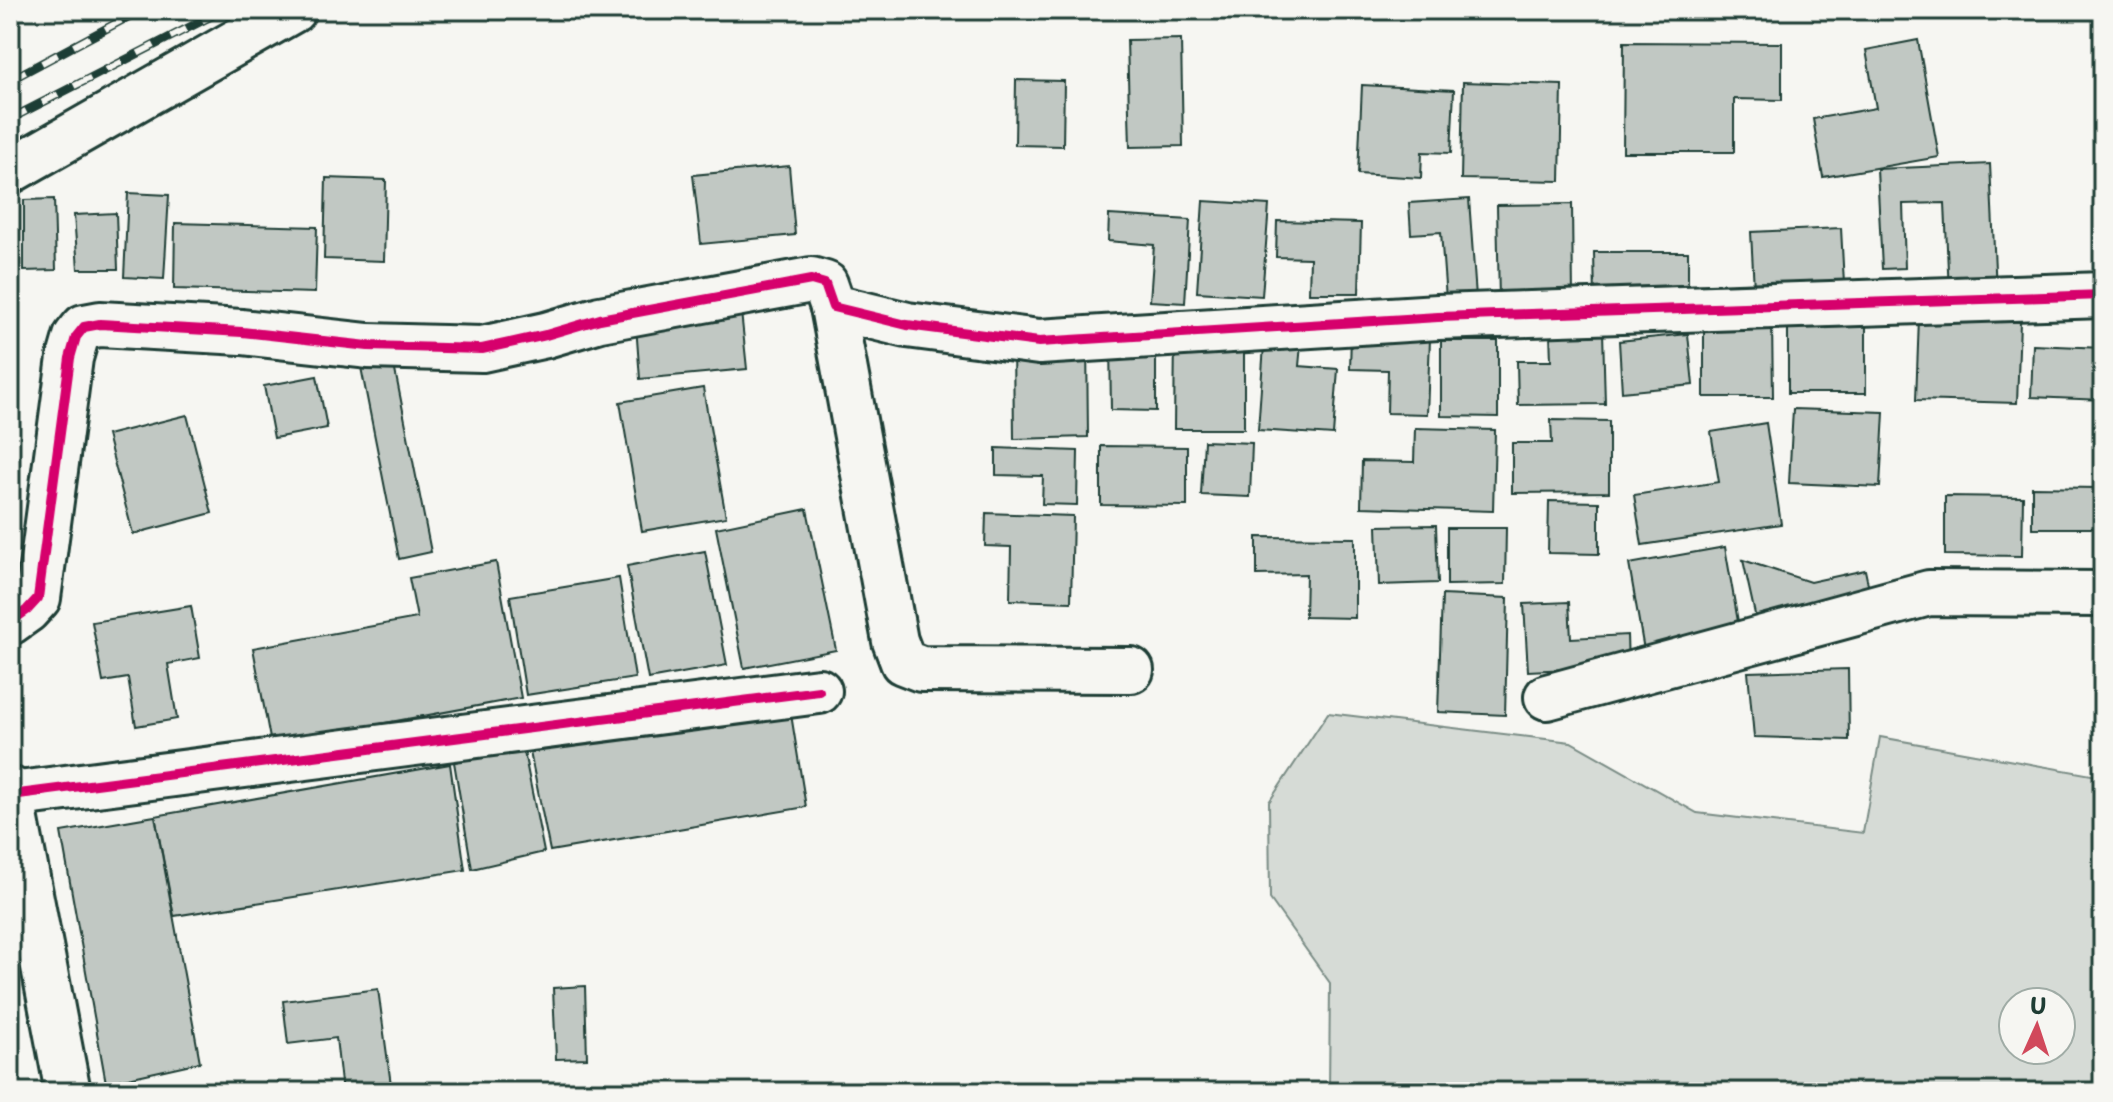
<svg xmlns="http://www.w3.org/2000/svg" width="2113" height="1102" viewBox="0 0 2113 1102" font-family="'Playpen Sans',sans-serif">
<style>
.green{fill:#d6dbd6;stroke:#7a8c85;stroke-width:2;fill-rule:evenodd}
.building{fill:#c1c8c3;stroke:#1f3d34;stroke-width:2}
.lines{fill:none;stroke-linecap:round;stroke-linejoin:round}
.minor-casing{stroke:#1f3d34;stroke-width:50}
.major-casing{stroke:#1f3d34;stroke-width:50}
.minor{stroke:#f6f6f2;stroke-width:44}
.major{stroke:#f6f6f2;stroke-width:44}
.rail-casing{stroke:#1f3d34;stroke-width:9}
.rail{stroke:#f6f6f2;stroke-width:6;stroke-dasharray:18;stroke-linecap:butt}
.cycleway-casing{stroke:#f6f6f2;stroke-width:15}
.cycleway{stroke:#d6006c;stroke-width:10}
</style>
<rect width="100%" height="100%" fill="#f6f6f2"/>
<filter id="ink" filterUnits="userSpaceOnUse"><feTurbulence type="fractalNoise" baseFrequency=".0125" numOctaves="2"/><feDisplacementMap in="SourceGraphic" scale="16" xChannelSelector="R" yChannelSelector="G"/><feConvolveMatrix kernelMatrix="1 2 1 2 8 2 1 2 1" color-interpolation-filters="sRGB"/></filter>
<g filter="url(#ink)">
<!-- green -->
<path class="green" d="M 1328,713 L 1571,742 L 1697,813 L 1863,833 L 1880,737 L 2103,777 L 2103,1092 L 1329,1092 L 1330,983 L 1270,899 L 1269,802 ZM 2013,1002 L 2061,1002 L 2061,1050 L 2013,1050 Z"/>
<!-- building -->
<g class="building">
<polygon points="1181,39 1183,146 1130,147 1127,40"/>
<polygon points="1918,40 1939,157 1823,177 1813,119 1876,108 1866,50"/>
<polygon points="1624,42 1782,43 1782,100 1734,99 1734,152 1623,152"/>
<polygon points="1016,80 1064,81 1063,146 1015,145"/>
<polygon points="1463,82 1562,85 1560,181 1461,179"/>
<polygon points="1362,85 1454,90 1451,153 1422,152 1421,178 1358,174"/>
<polygon points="1990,164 1996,291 1949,293 1945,203 1903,204 1905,268 1882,269 1877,169"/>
<polygon points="789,166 795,235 701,244 693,175"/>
<polygon points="326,178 386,180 384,261 324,259"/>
<polygon points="128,193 169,195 164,279 124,277"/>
<polygon points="54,199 56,270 24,271 24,200"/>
<polygon points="1469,199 1476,297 1446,299 1441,232 1411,234 1409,203"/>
<polygon points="1203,201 1269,205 1262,296 1197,292"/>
<polygon points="1572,204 1573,298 1499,300 1497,205"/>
<polygon points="116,213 118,269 78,269 74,215"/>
<polygon points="1109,215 1190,220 1185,303 1150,301 1154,245 1108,241"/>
<polygon points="1277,221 1361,223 1359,293 1309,293 1310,258 1276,257"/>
<polygon points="175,223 317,227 315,293 174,289"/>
<polygon points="1841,228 1844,284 1754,289 1751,232"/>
<polygon points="1594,252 1688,252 1688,298 1595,298"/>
<polygon points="740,302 747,369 640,379 635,312"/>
<polygon points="1919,318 2020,322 2017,403 1916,400"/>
<polygon points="1772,321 1773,397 1704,397 1704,322"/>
<rect x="1788" y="323" width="78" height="70"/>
<polygon points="1265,331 1302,334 1299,366 1338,369 1333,435 1258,430"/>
<polygon points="1603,331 1605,404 1518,405 1517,361 1551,361 1550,332"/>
<polygon points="1244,334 1244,429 1174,429 1175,335"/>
<polygon points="1688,334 1693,385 1622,392 1619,341"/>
<polygon points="1351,336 1430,339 1427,414 1387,413 1388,370 1350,369"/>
<polygon points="389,340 431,552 399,559 357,347"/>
<polygon points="1087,340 1088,437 1014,439 1013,341"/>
<polygon points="1441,341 1498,341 1498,417 1441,416"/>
<polygon points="1110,342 1156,342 1156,411 1111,410"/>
<polygon points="2033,345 2103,348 2103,400 2031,397"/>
<polygon points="317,376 327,428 274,438 264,386"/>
<polygon points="703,388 726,517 642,531 620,402"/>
<polygon points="1793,409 1884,412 1880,487 1789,483"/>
<polygon points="187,415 212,513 133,534 107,435"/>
<polygon points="1551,420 1609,421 1609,492 1512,493 1512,443 1552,443"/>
<polygon points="1766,423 1781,524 1642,545 1634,495 1719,482 1711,432"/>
<polygon points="1415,428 1495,430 1493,511 1361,507 1362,461 1414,462"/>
<polygon points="1204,441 1252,443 1250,497 1201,495"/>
<polygon points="1101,446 1187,447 1187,506 1101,505"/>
<polygon points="996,448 1078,451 1077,505 1042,504 1043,476 996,475"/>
<polygon points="2032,487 2098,488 2098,528 2032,528"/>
<polygon points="1945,496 2023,497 2022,556 1945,555"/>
<polygon points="1549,501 1599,502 1599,554 1548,553"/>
<polygon points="807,509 836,650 744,668 716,528"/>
<polygon points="986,513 1073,516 1071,602 1010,600 1011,547 985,546"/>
<polygon points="1436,525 1438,583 1379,585 1377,526"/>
<polygon points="1447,528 1506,528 1505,584 1447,585"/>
<polygon points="1257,537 1355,538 1355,618 1305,617 1306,574 1257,575"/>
<polygon points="1725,547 1740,633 1644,650 1629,564"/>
<polygon points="705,551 727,665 648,679 627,566"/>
<polygon points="1743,560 1810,582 1865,570 1872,603 1758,628"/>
<polygon points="496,562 521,698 271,744 253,648 417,618 409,578"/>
<polygon points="619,578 635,678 526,695 510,596"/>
<polygon points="1442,595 1508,598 1505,715 1438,712"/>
<polygon points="1569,602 1571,638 1627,635 1628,666 1528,671 1524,604"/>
<polygon points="191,606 200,658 168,664 177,719 136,726 128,678 103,682 92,622"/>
<polygon points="1848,669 1849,740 1754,737 1748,672"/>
<polygon points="790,708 806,807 550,851 529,747"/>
<polygon points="523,747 544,852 472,869 454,762"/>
<polygon points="450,764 465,870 174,916 155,816"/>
<polygon points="155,816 200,1062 106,1083 61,832"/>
<polygon points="585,986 587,1058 556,1059 553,988"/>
<polygon points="378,989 392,1092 342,1092 336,1038 288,1044 283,1001"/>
</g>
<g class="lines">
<defs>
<g id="minor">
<polyline points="10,171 293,10"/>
<polyline points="833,307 895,641 903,662 921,669 1131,670"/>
<polyline points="10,622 27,610 38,598 70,358 76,337 84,327 100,324 242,332 368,346 482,349 546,335 600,319 811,280 825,284 833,307 907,325 1039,342 1438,317 2103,295"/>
<polyline points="1547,697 1929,593 2103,594"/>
<polyline points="11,795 819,691"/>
</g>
<polyline id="major" points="10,789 68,1092"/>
</defs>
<!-- minor casing -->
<use href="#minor" class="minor-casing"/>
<!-- major casing -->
<use href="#major" class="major-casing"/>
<!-- minor -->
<use href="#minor" class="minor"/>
<!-- major -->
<use href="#major" class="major"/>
<defs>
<g id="rail">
<polyline points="10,80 141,10"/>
<polyline points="10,119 223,10"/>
</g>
</defs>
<!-- rail casing -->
<use href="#rail" class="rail-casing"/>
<!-- rail -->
<use href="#rail" class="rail"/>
<defs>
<g id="cycleway">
<polyline points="10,622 27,610 38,598 70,358 76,337 84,327 100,324 242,332 368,346 482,349 546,335 600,319 811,280 825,284 833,307 907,325 1039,342 1438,317 2103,295"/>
<polyline points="11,795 819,691"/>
</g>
</defs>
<!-- cycleway casing -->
<use href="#cycleway" class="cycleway-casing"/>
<!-- cycleway -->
<use href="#cycleway" class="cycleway"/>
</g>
</g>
<!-- margin -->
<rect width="2113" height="1102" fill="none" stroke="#f6f6f2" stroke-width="40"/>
<rect x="20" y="20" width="2073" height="1062" fill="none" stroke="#1f3d34" stroke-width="3" filter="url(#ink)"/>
<!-- north arrow -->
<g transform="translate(2037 1026) rotate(3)"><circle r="38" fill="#f6f6f2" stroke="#a0aca6" stroke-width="2"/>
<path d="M0-6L14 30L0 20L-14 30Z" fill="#d1495b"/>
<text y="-12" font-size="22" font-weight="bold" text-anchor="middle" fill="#1f3d34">U</text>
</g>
</svg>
